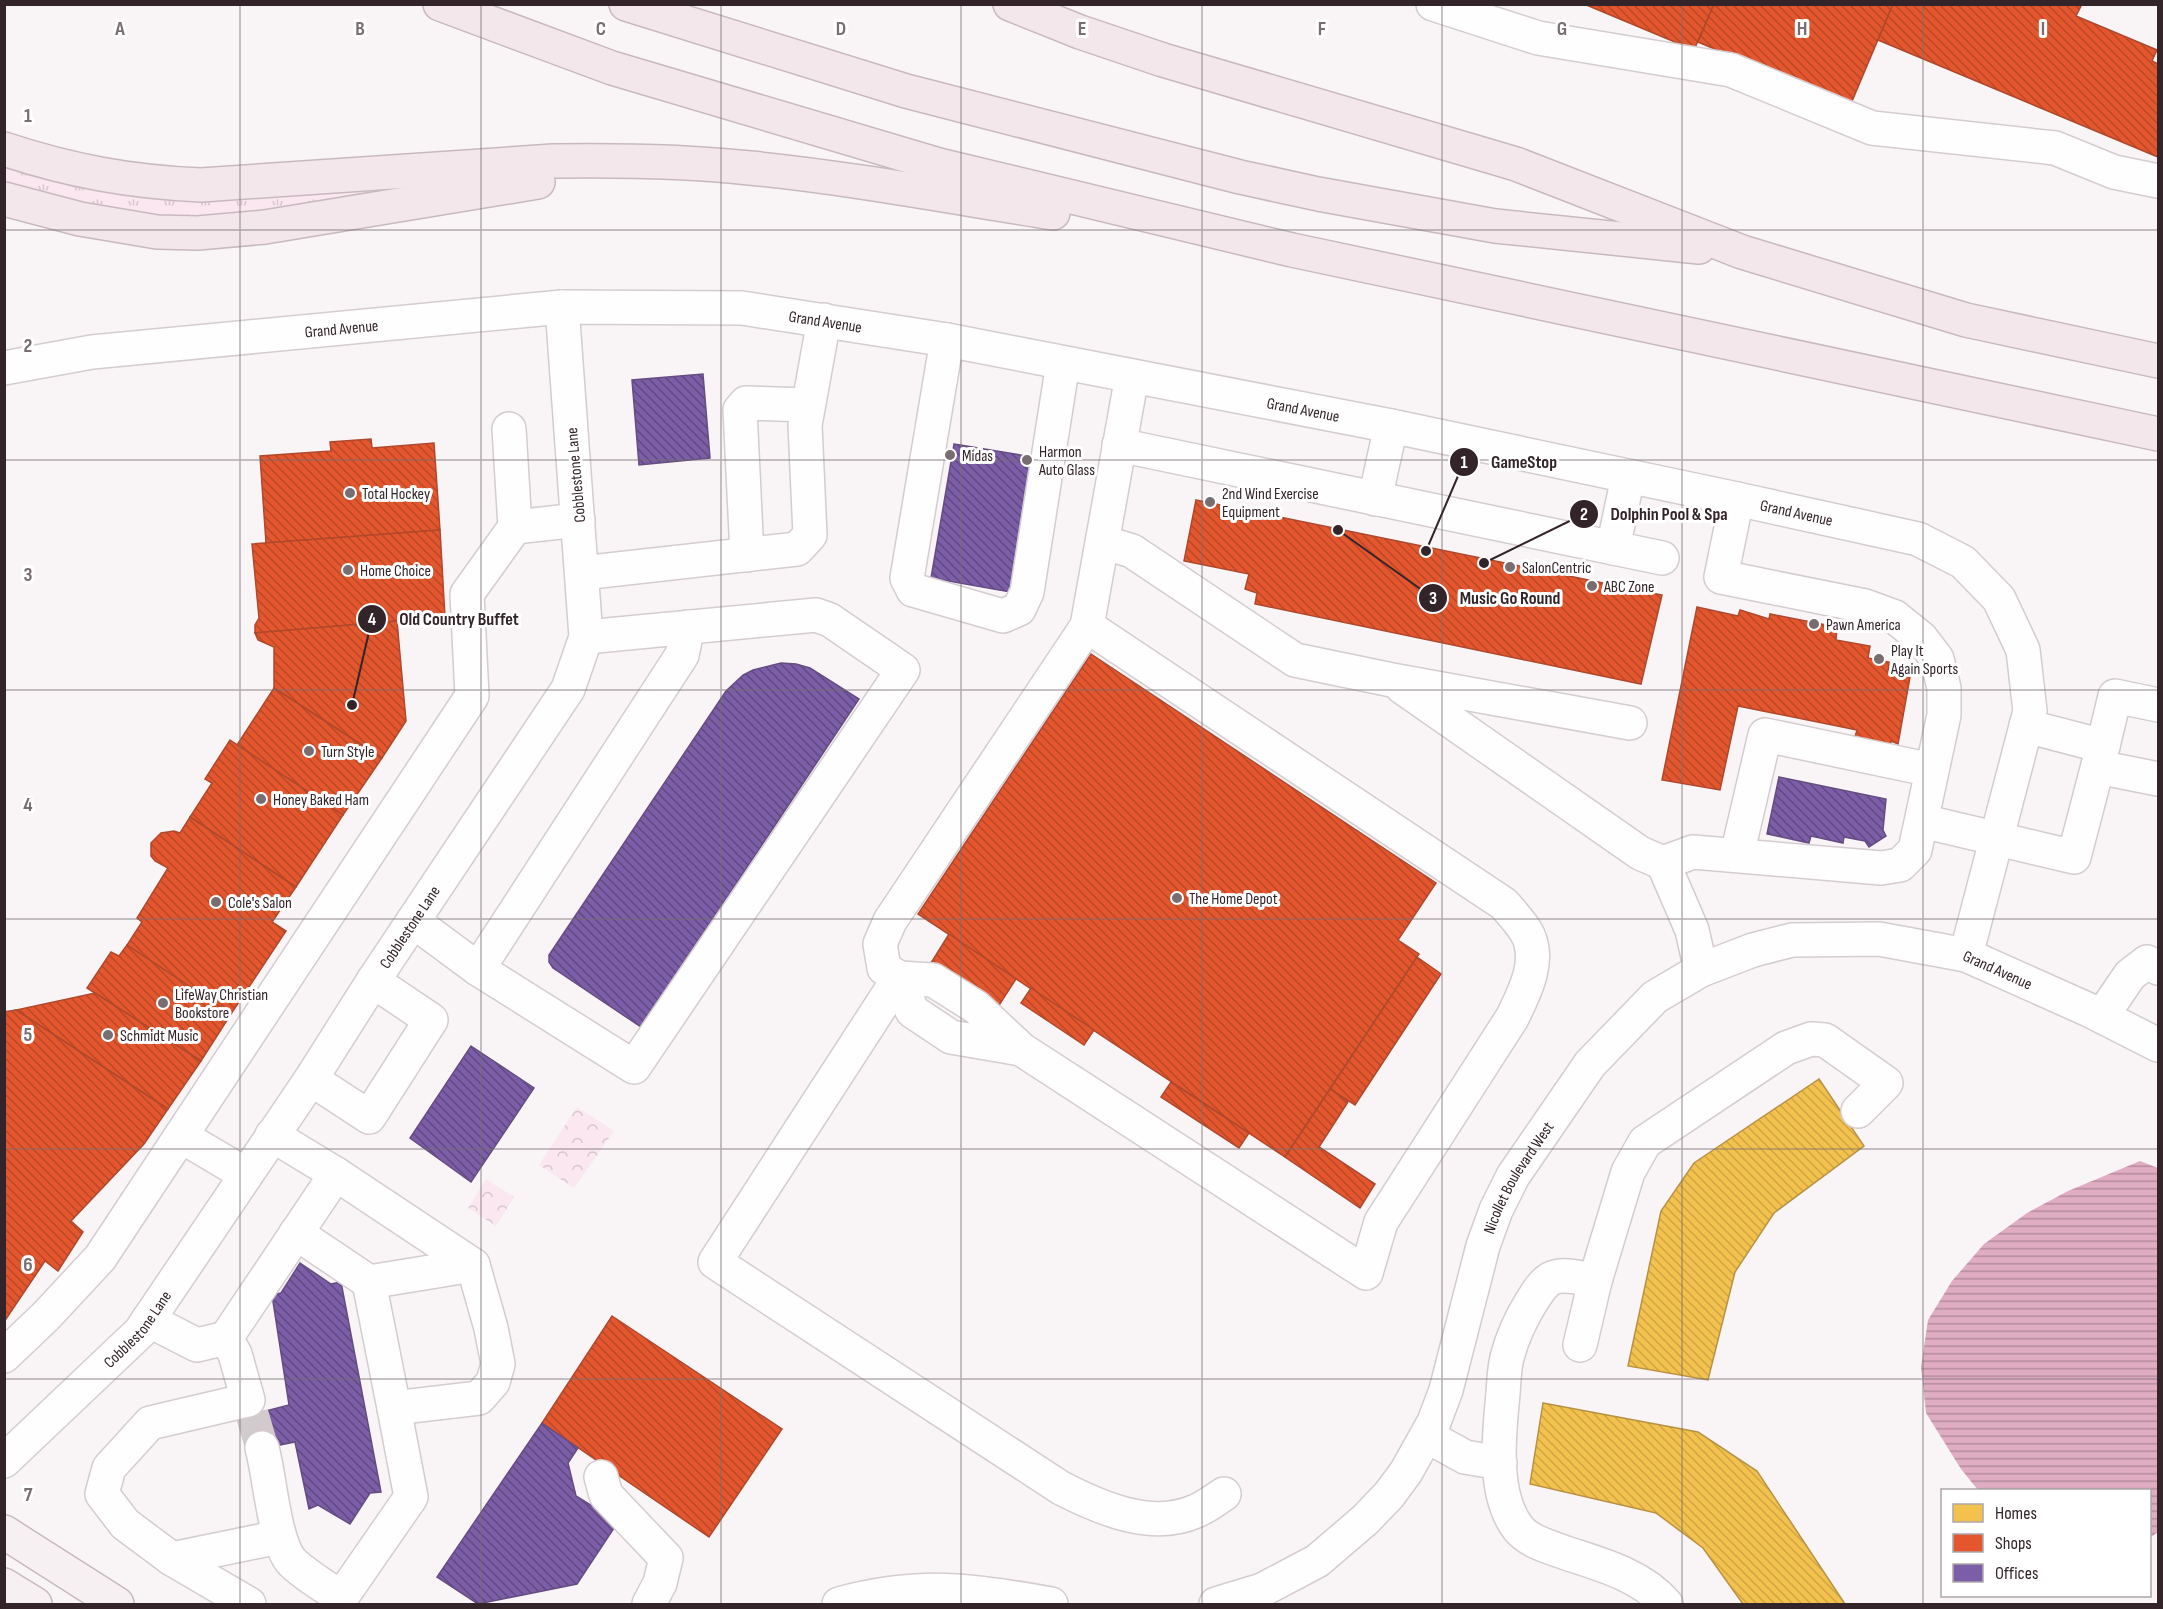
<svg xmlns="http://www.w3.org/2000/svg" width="2163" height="1609" viewBox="0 0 2163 1609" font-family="'Sofia Sans Condensed',sans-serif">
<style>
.grass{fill:url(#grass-tufts)}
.park{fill:url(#park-crowns)}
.water{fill:url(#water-rules)}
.homes{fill:url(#homes-back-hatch);stroke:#b89243;stroke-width:1.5}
.shops{fill:url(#shops-back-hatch);stroke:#af482c;stroke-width:1.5}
.offices{fill:url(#offices-back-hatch);stroke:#654d81;stroke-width:1.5}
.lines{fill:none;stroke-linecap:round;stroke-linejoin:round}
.minor-tunnel{stroke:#d1cbce;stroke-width:33;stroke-dasharray:33 16;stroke-linecap:butt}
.minor-casing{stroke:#d5ccd0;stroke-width:36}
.major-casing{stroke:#c8b9bf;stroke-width:36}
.highway-casing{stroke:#c8b9bf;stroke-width:36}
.minor{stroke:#fefefe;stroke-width:33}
.major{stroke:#f7f0f3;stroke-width:33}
.highway{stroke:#f3e7ec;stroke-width:33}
.grid{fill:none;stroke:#786d71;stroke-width:1.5;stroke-opacity:0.55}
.poi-dot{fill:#786d71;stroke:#fff;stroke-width:2}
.labels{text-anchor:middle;stroke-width:6;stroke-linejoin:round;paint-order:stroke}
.street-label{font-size:16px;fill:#322429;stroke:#fff}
.poi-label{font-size:16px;fill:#322429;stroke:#fff;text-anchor:start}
.grid-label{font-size:20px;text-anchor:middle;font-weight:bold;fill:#786d71;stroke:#fff;stroke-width:6;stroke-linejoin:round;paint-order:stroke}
.leader{fill:none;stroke:#322429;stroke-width:2}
.callout-dot{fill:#322429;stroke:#fff;stroke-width:2}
.mark-label{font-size:18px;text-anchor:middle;font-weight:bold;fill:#fff}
.callout-label{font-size:18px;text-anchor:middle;font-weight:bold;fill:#322429;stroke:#fff;stroke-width:6;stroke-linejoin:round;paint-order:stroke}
</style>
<defs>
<pattern id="grass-tufts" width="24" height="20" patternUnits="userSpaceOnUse" patternTransform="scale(1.5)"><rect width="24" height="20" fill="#fae7ef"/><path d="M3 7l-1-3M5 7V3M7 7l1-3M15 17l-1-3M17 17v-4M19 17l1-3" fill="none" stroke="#d7c6cd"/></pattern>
<pattern id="park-crowns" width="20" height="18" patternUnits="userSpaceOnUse" patternTransform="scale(1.5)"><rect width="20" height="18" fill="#fae7ef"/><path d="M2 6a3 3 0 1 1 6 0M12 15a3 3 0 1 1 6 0" fill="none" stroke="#d7c6cd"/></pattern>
<pattern id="water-rules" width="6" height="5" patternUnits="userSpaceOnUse" patternTransform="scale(1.5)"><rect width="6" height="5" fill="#e0acc1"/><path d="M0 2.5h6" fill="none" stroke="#b68c9d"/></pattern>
<pattern id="homes-back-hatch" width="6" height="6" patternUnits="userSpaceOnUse" patternTransform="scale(1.5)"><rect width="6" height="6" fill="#f2c14e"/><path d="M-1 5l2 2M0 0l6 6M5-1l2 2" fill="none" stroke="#d0a644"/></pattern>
<pattern id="shops-back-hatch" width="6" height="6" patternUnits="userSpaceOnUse" patternTransform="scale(1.5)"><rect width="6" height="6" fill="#e4572e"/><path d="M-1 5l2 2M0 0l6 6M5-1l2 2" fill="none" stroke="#b94827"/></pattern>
<pattern id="offices-back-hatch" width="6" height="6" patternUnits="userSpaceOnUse" patternTransform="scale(1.5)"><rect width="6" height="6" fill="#7b5ea7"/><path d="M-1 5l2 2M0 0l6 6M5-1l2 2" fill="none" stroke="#604980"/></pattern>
</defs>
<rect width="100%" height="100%" fill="#f9f5f7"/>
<!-- grass -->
<path class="grass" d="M 5,166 C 74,191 147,203 221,201 C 277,200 334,191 390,185 L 391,194 L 186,222 L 5,188 Z"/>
<!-- park -->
<g class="park">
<polygon points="577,1107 614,1131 574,1188 539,1165"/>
<polygon points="486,1179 514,1197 496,1226 468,1208"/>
</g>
<!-- water -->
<polygon class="water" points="2140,1161 2158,1168 2158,1532 2150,1538 2150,1490 1978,1490 1961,1469 1926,1413 1921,1367 1928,1320 1952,1281 1984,1244 2027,1213 2068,1191"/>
<!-- homes -->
<g class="homes">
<polygon points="1819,1079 1864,1146 1774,1213 1735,1272 1708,1380 1628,1366 1661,1211 1694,1163"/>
<polygon points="1543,1403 1698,1432 1757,1471 1845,1604 1743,1604 1703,1548 1656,1513 1530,1484"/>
</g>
<!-- shops -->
<g class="shops">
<polygon points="1584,4 1714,4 1694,50"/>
<polygon points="1714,4 1893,4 1850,106 1698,42"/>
<polygon points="1893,4 2077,4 2081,6 2076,16 2157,50 2152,61 2158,64 2158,157 1878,40"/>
<polygon points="371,439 372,448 434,443 440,530 266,543 260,456 331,451 330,442"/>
<polygon points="1196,500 1662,595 1641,684 1255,604 1257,593 1245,589 1249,574 1184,561"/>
<polygon points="440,530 445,617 255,633 255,625 259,618 252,544"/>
<polygon points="1697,607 1738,616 1740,610 1769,619 1770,614 1837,627 1836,640 1870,646 1868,658 1889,662 1888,672 1910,677 1898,744 1891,741 1890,748 1854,740 1857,730 1738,706 1720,790 1662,780"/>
<polygon points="397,621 406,721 382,758 274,688 274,647 258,640 255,633"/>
<polygon points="1091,654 1436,883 1398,940 1419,954 1285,1157 918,914"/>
<polygon points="274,688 382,758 343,815 237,745"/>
<polygon points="230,740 343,815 296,887 190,817 212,783 205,779"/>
<polygon points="190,817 296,887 272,922 286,931 231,1014 127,945 142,922 137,918 168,868 155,861 151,856 151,843 161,833 174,831 180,833"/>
<polygon points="949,934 1016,979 983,1030 916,987"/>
<polygon points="127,945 231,1014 201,1061 87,988 111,952 119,956"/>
<polygon points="1417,957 1441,974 1355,1105 1330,1089"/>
<polygon points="1031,988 1094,1030 1084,1045 1021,1003"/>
<polygon points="95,993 201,1061 168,1109 16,1010"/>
<polygon points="16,1010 168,1109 144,1144 71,1221 83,1232 58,1271 45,1261 4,1322 4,1012"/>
<polygon points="1171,1082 1249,1133 1239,1148 1161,1097"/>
<polygon points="1330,1089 1348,1102 1319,1147 1375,1184 1360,1208 1285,1157"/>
<polygon points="612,1316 782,1429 709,1537 542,1423"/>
</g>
<!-- offices -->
<g class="offices">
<polygon points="703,374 710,458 639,465 632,380"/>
<polygon points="954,444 1033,457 1010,592 931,578"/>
<polygon points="781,663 796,664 810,668 859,699 641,1027 553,968 549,962 549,955 726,691 743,675 753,670"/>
<polygon points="1779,777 1886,799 1883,830 1886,836 1869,847 1865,841 1844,837 1843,843 1811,836 1809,843 1767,834"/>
<polygon points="471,1046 534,1088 471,1182 410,1138"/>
<polygon points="300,1263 331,1284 341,1282 381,1492 370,1493 350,1524 318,1505 309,1509 295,1442 250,1451 243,1417 289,1405 272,1295 281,1293"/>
<polygon points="542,1423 578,1448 568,1463 576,1496 618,1522 577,1584 478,1604 437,1577"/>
</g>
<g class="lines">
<!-- minor-tunnel -->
<polyline class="minor-tunnel" points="252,1414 262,1448"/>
<defs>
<g id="minor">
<polyline points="1433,4 1538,38 1731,70 1872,128 2055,148 2114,172 2158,181"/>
<polyline points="947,340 907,578 913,590 1003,616 1019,609 1027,592 1063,363"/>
<path id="s1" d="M 4,368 L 92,352 L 562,307 L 742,308 L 947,340 L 1391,426 L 1737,499 L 1918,539 L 1963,562 L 1999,599 L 2023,650 L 2030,711 L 1966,955"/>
<path d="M 1132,376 L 1087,626 L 890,921 L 880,944 L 884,968 L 899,978 L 715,1262 L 1061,1488 C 1100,1508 1152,1531 1196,1511 C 1206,1507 1215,1500 1224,1494"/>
<polyline points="509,429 515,527"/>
<polyline points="1119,445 1662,558"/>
<polyline points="1375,499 1391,426"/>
<polyline points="1103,542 1132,551 1295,660 1392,680 1630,723"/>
<polyline points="1613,548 1628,477"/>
<polyline points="747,555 740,410 746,403 808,405"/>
<polyline points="582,573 797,549 810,535 805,425 824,320"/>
<polyline points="1402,687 1640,853 1663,863 1692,930 1701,970"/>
<polyline points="2103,746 2115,696 2158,705"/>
<polyline points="2098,767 2158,779"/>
<polyline points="1922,821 2074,857 2103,746 2026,726"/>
<polyline points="1737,855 1765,735 1932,770"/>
<polyline points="1663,863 1693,852 1881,868 1900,865 1915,850 1944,715 1944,688 1937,659 1921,638 1895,617 1865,606 1721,577 1737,499"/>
<polyline points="413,921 478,969 634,1067 903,670 830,620 816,615 586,637"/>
<polyline points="478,969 682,655 688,627"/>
<polyline points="2102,1016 2130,975 2147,962 2158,968"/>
<path d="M 1021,1049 L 976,1007 L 933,980 L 899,978 L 912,1011 L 951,1037 L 1021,1049 L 1366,1273 L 1381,1222 L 1512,1018 C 1525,992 1543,957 1525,930 C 1519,921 1511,912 1504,904 L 1087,626"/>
<polyline points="311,1079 369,1117 431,1020 373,981"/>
<polyline points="181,1136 245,1174"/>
<polyline points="296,1233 369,1282 473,1265"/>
<path d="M 1595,1281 C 1581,1278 1563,1272 1550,1279 C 1541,1285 1536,1295 1530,1304 C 1521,1319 1513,1336 1508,1354 C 1504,1366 1504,1381 1503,1394 C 1499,1434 1492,1494 1518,1528 C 1529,1542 1550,1547 1566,1553 C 1602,1565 1641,1575 1666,1604"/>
<polyline points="369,1282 394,1408"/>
<polyline points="148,1320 197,1345 226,1338"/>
<polyline points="1580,1345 1595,1281 1628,1172 1645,1142 1786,1048 1811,1039 1825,1040 1886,1083 1858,1111"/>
<polyline points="4,1356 46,1316 100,1258 472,696 467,594 515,527 578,520"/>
<polyline points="1427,1436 1465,1457 1500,1463"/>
<path d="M 262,1448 C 270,1476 274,1543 292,1562 C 306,1576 325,1586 341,1598 L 411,1497 L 394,1408 L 479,1398 L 493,1382 L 498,1364 L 491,1328 L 473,1265 L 336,1174"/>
<path id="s2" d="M 4,1461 L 140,1332 L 311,1079 L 373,981 L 568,689 L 586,637 L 562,307"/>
<polyline points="601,1477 606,1495 666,1558 660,1583 649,1604"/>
<polyline points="172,1559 279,1537"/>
<polyline points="249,1604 172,1559 125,1524 102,1494 109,1468 150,1423 248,1400 235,1354 226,1338 336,1174 272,1135"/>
<path d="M 839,1604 C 920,1582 971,1590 1051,1604"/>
<path id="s3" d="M 1216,1604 L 1262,1590 L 1317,1561 L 1365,1520 L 1389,1495 L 1406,1472 L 1434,1422 L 1446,1390 L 1483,1246 L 1496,1210 L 1513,1176 L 1590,1064 L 1655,997 L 1701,970 L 1753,950 L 1792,940 L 1879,939 L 1966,955 L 2089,1010 L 2158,1045"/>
</g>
<g id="major">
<polyline points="4,1532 117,1604"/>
<polyline points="4,1585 35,1604"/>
</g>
<g id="highway">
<polyline points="440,4 612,68 939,165 1292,250 2158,434"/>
<polyline points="626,4 906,91 1240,177 1318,194 1495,226 1699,247"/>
<polyline points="1010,4 1080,32 1163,60 1516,164 1742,252 1966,320 2158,361"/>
<path d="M 4,149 C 71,171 130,182 201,185 L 553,161 C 619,160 685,161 750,168 C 851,178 952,197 1053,213"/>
<polyline points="4,199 80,219 157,232 198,233 265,227 538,182"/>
</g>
</defs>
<!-- minor casing -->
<use href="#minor" class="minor-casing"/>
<!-- major casing -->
<use href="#major" class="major-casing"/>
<!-- highway casing -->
<use href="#highway" class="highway-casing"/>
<!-- minor -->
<use href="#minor" class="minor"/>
<!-- major -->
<use href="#major" class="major"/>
<!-- highway -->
<use href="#highway" class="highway"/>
</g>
<!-- grid -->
<path class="grid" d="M 240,4 L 240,1604M 481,4 L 481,1604M 721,4 L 721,1604M 961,4 L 961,1604M 1202,4 L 1202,1604M 1442,4 L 1442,1604M 1682,4 L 1682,1604M 1923,4 L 1923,1604M 4,230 L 2158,230M 4,460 L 2158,460M 4,690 L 2158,690M 4,919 L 2158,919M 4,1149 L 2158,1149M 4,1379 L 2158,1379"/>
<!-- markers -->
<g class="poi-dot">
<circle cx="950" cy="455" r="6"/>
<circle cx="1027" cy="460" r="6"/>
<circle cx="350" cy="493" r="6"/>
<circle cx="1210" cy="502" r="6"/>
<circle cx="1510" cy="567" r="6"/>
<circle cx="348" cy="570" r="6"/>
<circle cx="1592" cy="586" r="6"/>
<circle cx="1814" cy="624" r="6"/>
<circle cx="1879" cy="659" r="6"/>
<circle cx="309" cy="751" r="6"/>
<circle cx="261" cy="799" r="6"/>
<circle cx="1177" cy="898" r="6"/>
<circle cx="216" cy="902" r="6"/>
<circle cx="163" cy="1003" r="6"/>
<circle cx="108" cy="1035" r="6"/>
</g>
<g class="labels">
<!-- street labels -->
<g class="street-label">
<text dy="6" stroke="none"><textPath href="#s1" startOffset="826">Grand Avenue</textPath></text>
<text dy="6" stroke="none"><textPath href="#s1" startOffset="340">Grand Avenue</textPath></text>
<text dy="6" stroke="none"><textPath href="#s1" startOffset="1312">Grand Avenue</textPath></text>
<text transform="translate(575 475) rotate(-95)" y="6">Cobblestone Lane</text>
<text dy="6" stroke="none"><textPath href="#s1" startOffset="1816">Grand Avenue</textPath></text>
<text dy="6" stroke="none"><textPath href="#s2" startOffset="674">Cobblestone Lane</textPath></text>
<text dy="6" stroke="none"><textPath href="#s3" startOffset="1142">Grand Avenue</textPath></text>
<text dy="6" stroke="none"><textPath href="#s3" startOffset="554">Nicollet Boulevard West</textPath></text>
<text dy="6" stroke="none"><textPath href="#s2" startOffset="188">Cobblestone Lane</textPath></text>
</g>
<!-- poi labels -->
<g class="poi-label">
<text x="1039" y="457">Harmon<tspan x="1039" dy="18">Auto Glass</tspan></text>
<text x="962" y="461">Midas</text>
<text x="362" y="499">Total Hockey</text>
<text x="1222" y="499">2nd Wind Exercise<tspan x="1222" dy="18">Equipment</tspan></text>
<text x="1522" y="573">SalonCentric</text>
<text x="360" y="576">Home Choice</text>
<text x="1604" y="592">ABC Zone</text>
<text x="1826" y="630">Pawn America</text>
<text x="1891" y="656">Play It<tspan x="1891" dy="18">Again Sports</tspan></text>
<text x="321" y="757">Turn Style</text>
<text x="273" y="805">Honey Baked Ham</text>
<text x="1189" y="904">The Home Depot</text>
<text x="228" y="908">Cole's Salon</text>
<text x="175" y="1000">LifeWay Christian<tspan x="175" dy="18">Bookstore</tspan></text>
<text x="120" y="1041">Schmidt Music</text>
</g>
</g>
<g class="grid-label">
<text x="120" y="35">A</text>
<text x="360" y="35">B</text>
<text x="601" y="35">C</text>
<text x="841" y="35">D</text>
<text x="1082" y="35">E</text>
<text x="1322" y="35">F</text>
<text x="1562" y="35">G</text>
<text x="1802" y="35">H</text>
<text x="2043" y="35">I</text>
<text x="28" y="122">1</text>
<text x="28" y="352">2</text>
<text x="28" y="581">3</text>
<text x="28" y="811">4</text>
<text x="28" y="1041">5</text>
<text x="28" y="1271">6</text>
<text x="28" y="1501">7</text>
</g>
<!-- callouts -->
<path class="leader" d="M1426 551L1464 462M1484 563L1584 514M1338 530L1433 598M352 705L372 619"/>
<g class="callout-dot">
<circle cx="1426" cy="551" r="6"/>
<circle cx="1484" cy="563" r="6"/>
<circle cx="1338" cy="530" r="6"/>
<circle cx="352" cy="705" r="6"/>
<circle cx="1464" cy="462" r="15"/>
<circle cx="1584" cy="514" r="15"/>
<circle cx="1433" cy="598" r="15"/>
<circle cx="372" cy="619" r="15"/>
</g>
<g class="mark-label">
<text x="1464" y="468">1</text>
<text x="1584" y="520">2</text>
<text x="1433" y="604">3</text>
<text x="372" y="625">4</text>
</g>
<g class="callout-label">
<text x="1524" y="468">GameStop</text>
<text x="1669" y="520">Dolphin Pool &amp; Spa</text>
<text x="1510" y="604">Music Go Round</text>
<text x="459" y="625">Old Country Buffet</text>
</g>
<!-- border -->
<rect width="2163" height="1609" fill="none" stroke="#322429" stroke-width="12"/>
<!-- legend -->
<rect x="1941" y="1489" width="210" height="108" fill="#ffffff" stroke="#ada7a9" stroke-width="1.5"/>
<rect x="1953" y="1504" width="30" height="18" fill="#f2c14e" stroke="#ada7a9" stroke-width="1.5"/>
<text x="1995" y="1519" font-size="18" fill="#322429">Homes</text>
<rect x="1953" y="1534" width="30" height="18" fill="#e4572e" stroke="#ada7a9" stroke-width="1.5"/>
<text x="1995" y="1549" font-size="18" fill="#322429">Shops</text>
<rect x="1953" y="1564" width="30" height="18" fill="#7b5ea7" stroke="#ada7a9" stroke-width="1.5"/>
<text x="1995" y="1579" font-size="18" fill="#322429">Offices</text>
</svg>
